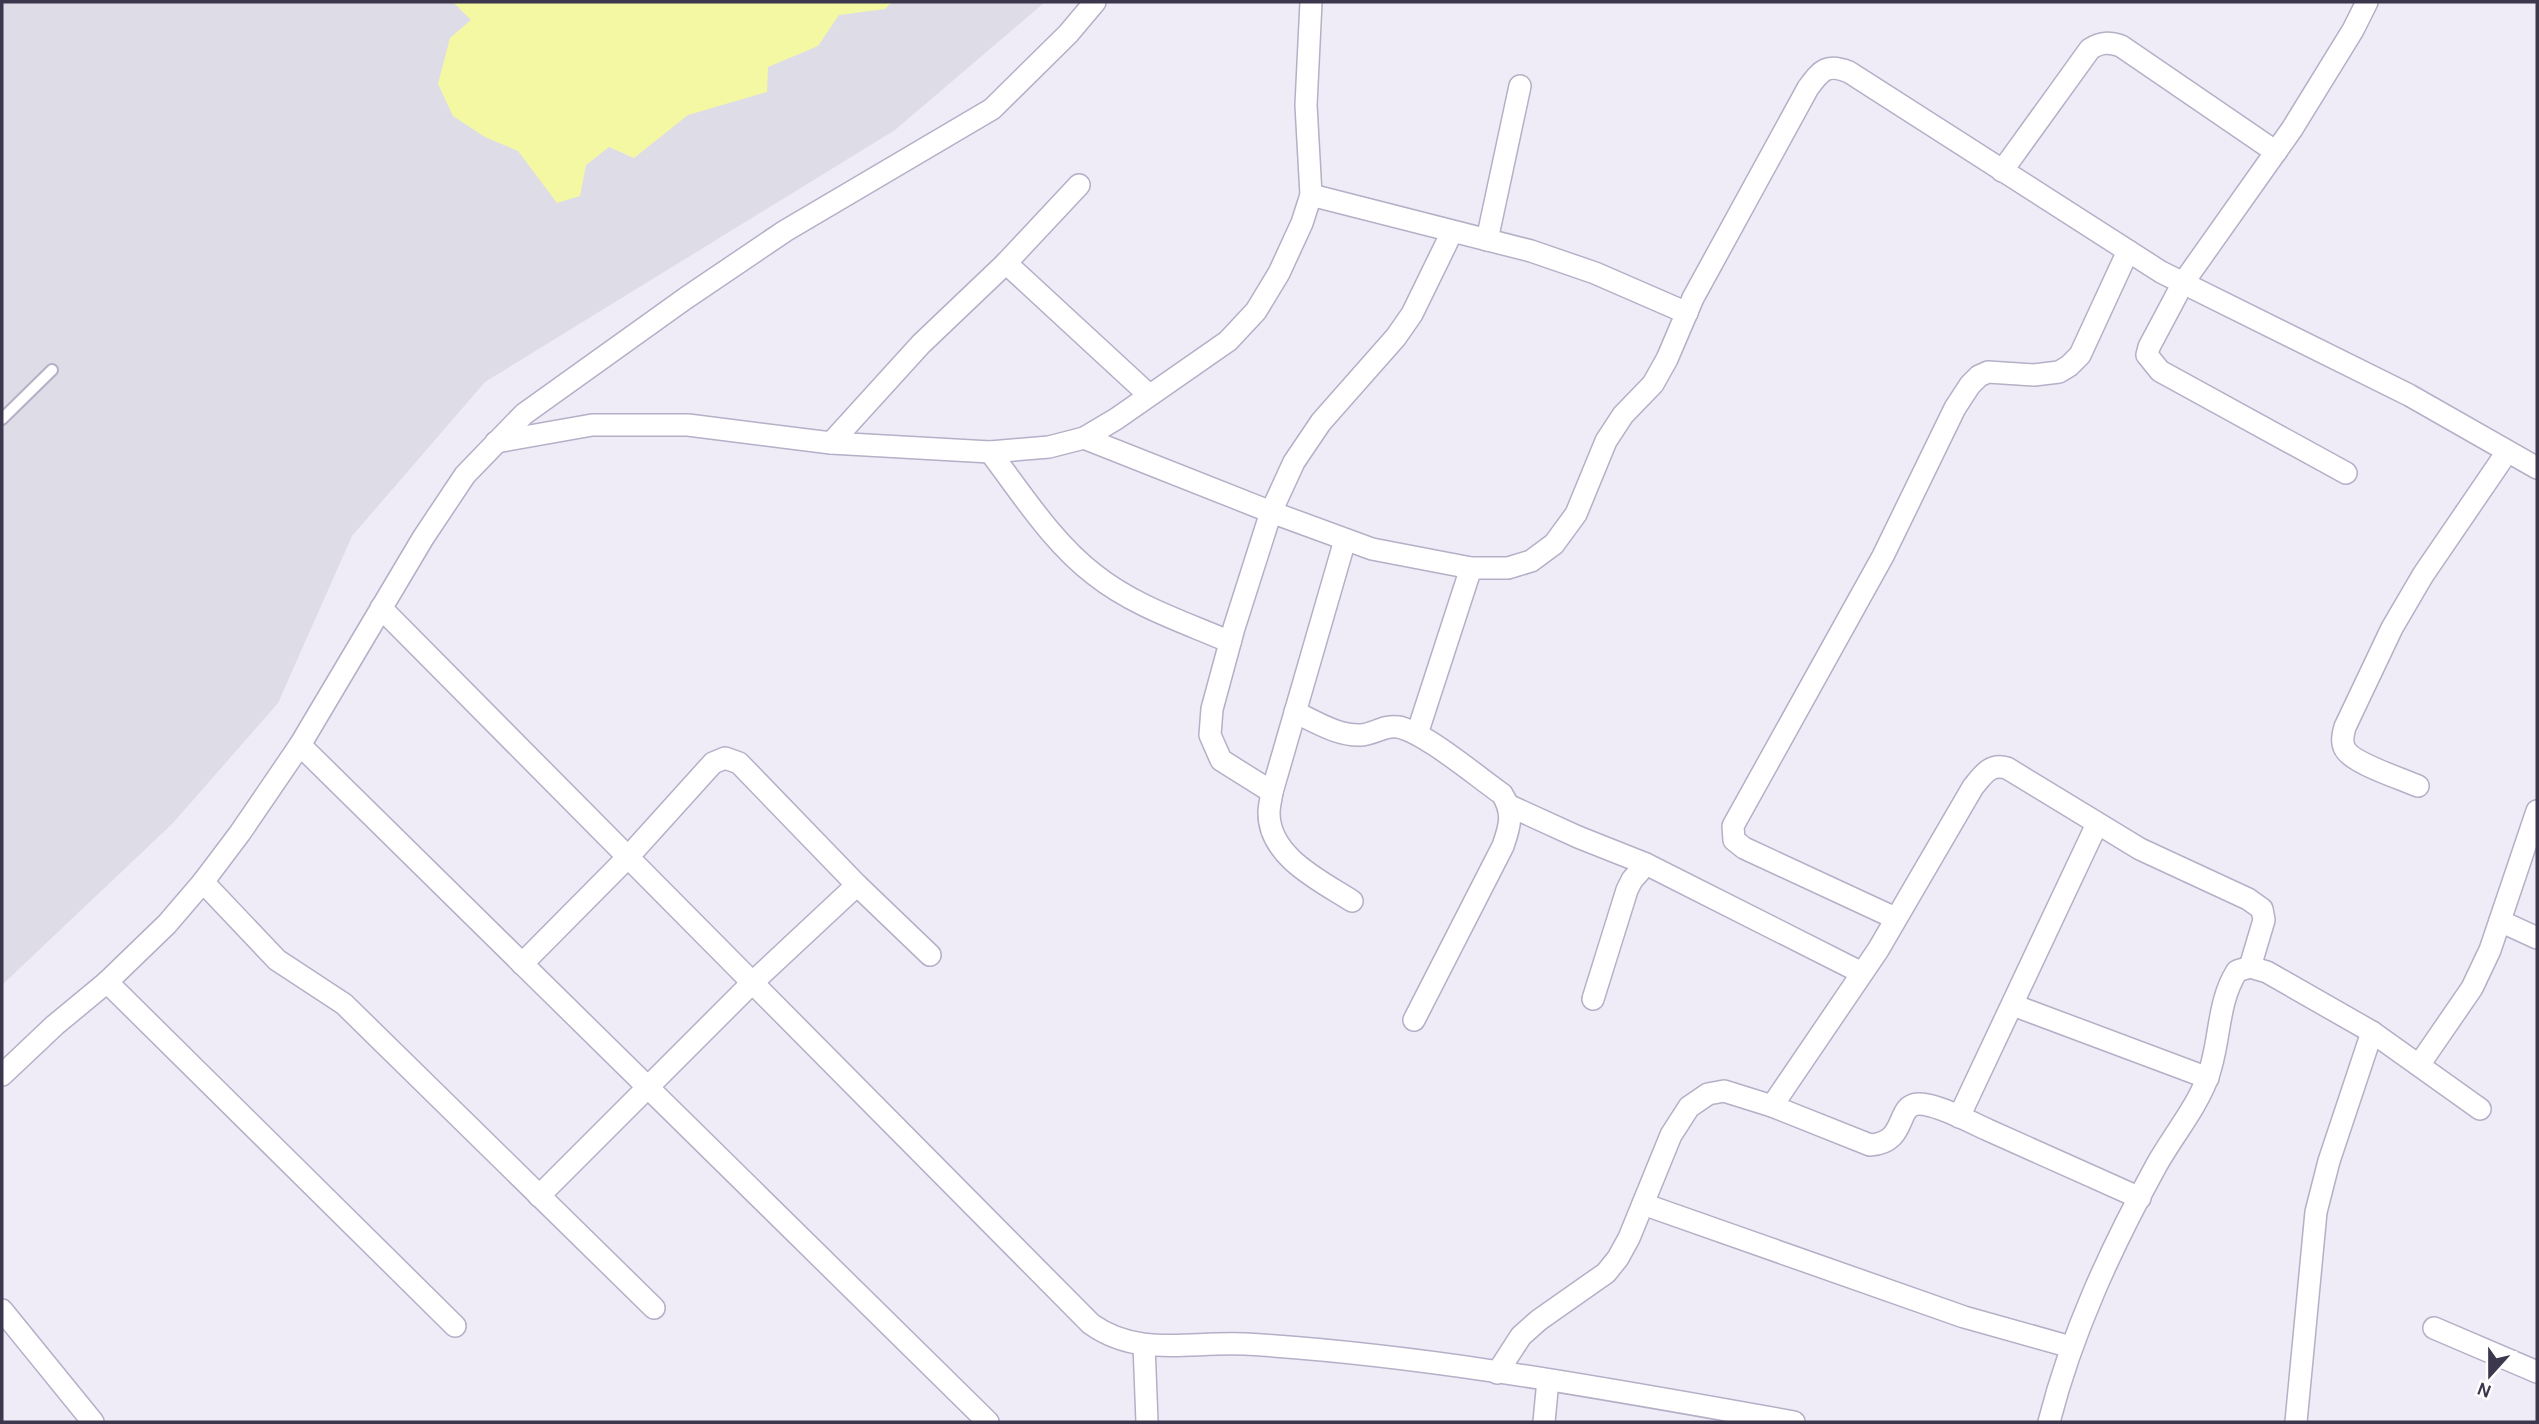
<svg xmlns="http://www.w3.org/2000/svg" width="2539" height="1424" viewBox="0 0 2539 1424" font-family="Karla,sans-serif">
<style>
.industrial{fill:#dedce7}
.water{fill:#f5f8a3}
.lines{fill:none;stroke-linecap:round;stroke-linejoin:round}
.service-casing{stroke:#b5afc7;stroke-width:14}
.minor-casing{stroke:#b5afc7;stroke-width:24}
.service{stroke:#fff;stroke-width:10}
.minor{stroke:#fff;stroke-width:21}
</style>
<rect width="100%" height="100%" fill="#efebf7"/>
<!-- industrial -->
<polygon class="industrial" points="2,2 1045,2 895,130 485,382 352,536 278,703 173,823 2,985"/>
<!-- water -->
<polygon class="water" points="453,2 892,2 885,9 839,15 818,46 768,67 767,92 688,115 634,158 609,147 586,165 580,196 557,203 518,151 485,137 453,116 438,84 450,38 471,20"/>
<g class="lines">
<defs>
<polyline id="service" points="2,419 52,370"/>
<g id="minor">
<path d="M 2002,171 L 2090,49 C 2101,42 2109,42 2121,46 L 2276,152"/>
<polyline points="1311,195 1531,251 1595,273 1687,313"/>
<polyline points="1487,240 1520,86"/>
<polyline points="1006,263 1149,395"/>
<path d="M 1084,438 L 1271,512 L 1372,549 L 1471,568 L 1508,568 L 1531,561 L 1554,544 L 1576,514 L 1606,441 L 1623,415 L 1653,384 L 1667,359 L 1693,298 L 1808,88 C 1821,70 1827,63 1849,72 L 2161,272 L 2409,395 L 2537,468"/>
<polyline points="496,442 592,425 688,425 831,443 990,452 1049,447 1084,438 1116,419 1228,341 1256,311 1279,273 1302,223 1311,195 1306,105 1311,2"/>
<polyline points="831,443 921,344 1006,263 1079,185"/>
<path d="M 990,452 C 1022,494 1052,542 1095,575 C 1134,606 1184,622 1230,642"/>
<polyline points="2346,473 2160,371 2147,355 2149,347 2183,283 2292,129 2353,30 2367,2"/>
<path d="M 1345,540 L 1272,792 C 1271,799 1269,806 1269,813 C 1269,857 1321,881 1352,901"/>
<path d="M 381,608 L 1091,1324 C 1139,1358 1190,1341 1245,1344 C 1429,1355 1612,1390 1794,1422"/>
<path d="M 1295,712 C 1316,722 1338,736 1361,735 C 1374,734 1384,725 1398,727 C 1423,731 1479,778 1502,794 C 1514,813 1510,826 1503,846 L 1414,1020"/>
<polyline points="1417,734 1471,568"/>
<polyline points="300,745 988,1422"/>
<path d="M 2418,786 C 2402,779 2352,763 2345,749 C 2341,742 2343,734 2345,727 L 2392,628 L 2423,575 L 2507,452"/>
<polyline points="1272,792 1221,760 1210,735 1212,709 1234,628 1271,512 1294,462 1321,422 1396,337 1412,314 1452,232"/>
<polyline points="1510,806 1578,837 1646,864 1862,973"/>
<polyline points="203,882 277,960 344,1004 654,1308"/>
<polyline points="1895,918 1744,848 1734,840 1733,826 1883,556 1955,408 1970,385 1979,376 1988,372 2034,375 2059,372 2069,366 2080,355 2128,251"/>
<polyline points="2500,921 2537,938"/>
<polyline points="522,964 629,856 713,763 725,758 739,763 857,885 930,955"/>
<polyline points="107,982 455,1326"/>
<polyline points="1593,999 1627,890 1632,880 1646,864"/>
<polyline points="2013,1005 2208,1078"/>
<polyline points="2419,1065 2472,988 2490,950 2537,811"/>
<polyline points="2,1075 55,1025 107,982 167,924 203,882 240,833 300,745 423,538 465,475 524,414 686,298 785,231 992,109 1068,34 1095,2"/>
<path d="M 1772,1106 L 1878,950 L 1973,787 C 1983,775 1990,763 2007,768 L 2140,849 L 2248,899 L 2262,909 L 2264,920 L 2250,967"/>
<polyline points="1959,1117 2097,824"/>
<polyline points="539,1196 752,983 857,885"/>
<polyline points="1643,1204 1964,1317 2071,1347"/>
<polyline points="2,1310 93,1422"/>
<polyline points="2434,1328 2537,1372"/>
<polyline points="1144,1345 1147,1422"/>
<path d="M 1497,1373 L 1521,1336 L 1539,1320 L 1606,1273 L 1618,1258 L 1629,1238 L 1671,1135 L 1689,1107 L 1708,1094 L 1724,1091 L 1772,1106 L 1870,1145 C 1908,1143 1895,1105 1918,1104 C 1936,1103 1970,1122 1988,1130 C 2038,1152 2089,1175 2140,1198"/>
<polyline points="1544,1422 1548,1380"/>
<path d="M 2049,1422 C 2072,1332 2111,1248 2156,1166 C 2172,1137 2195,1110 2207,1079 C 2221,1044 2216,1004 2237,971 L 2250,967 L 2267,972 L 2372,1032 L 2480,1109"/>
<polyline points="2296,1422 2316,1212 2329,1161 2372,1032"/>
</g>
</defs>
<!-- service casing -->
<use href="#service" class="service-casing"/>
<!-- minor casing -->
<use href="#minor" class="minor-casing"/>
<!-- service -->
<use href="#service" class="service"/>
<!-- minor -->
<use href="#minor" class="minor"/>
</g>
<!-- border -->
<rect width="2539" height="1424" fill="none" stroke="#3c374c" stroke-width="7"/>
<!-- north arrow -->
<g transform="translate(2490 1375) rotate(201)" stroke="#ffffff" stroke-width="5" paint-order="stroke">
<path d="M0-5L12 26L0 18L-12 26Z" fill="#3c374c"/>
<text y="-10" font-size="19" font-weight="bold" text-anchor="middle" fill="#3c374c">N</text>
</g>
</svg>
